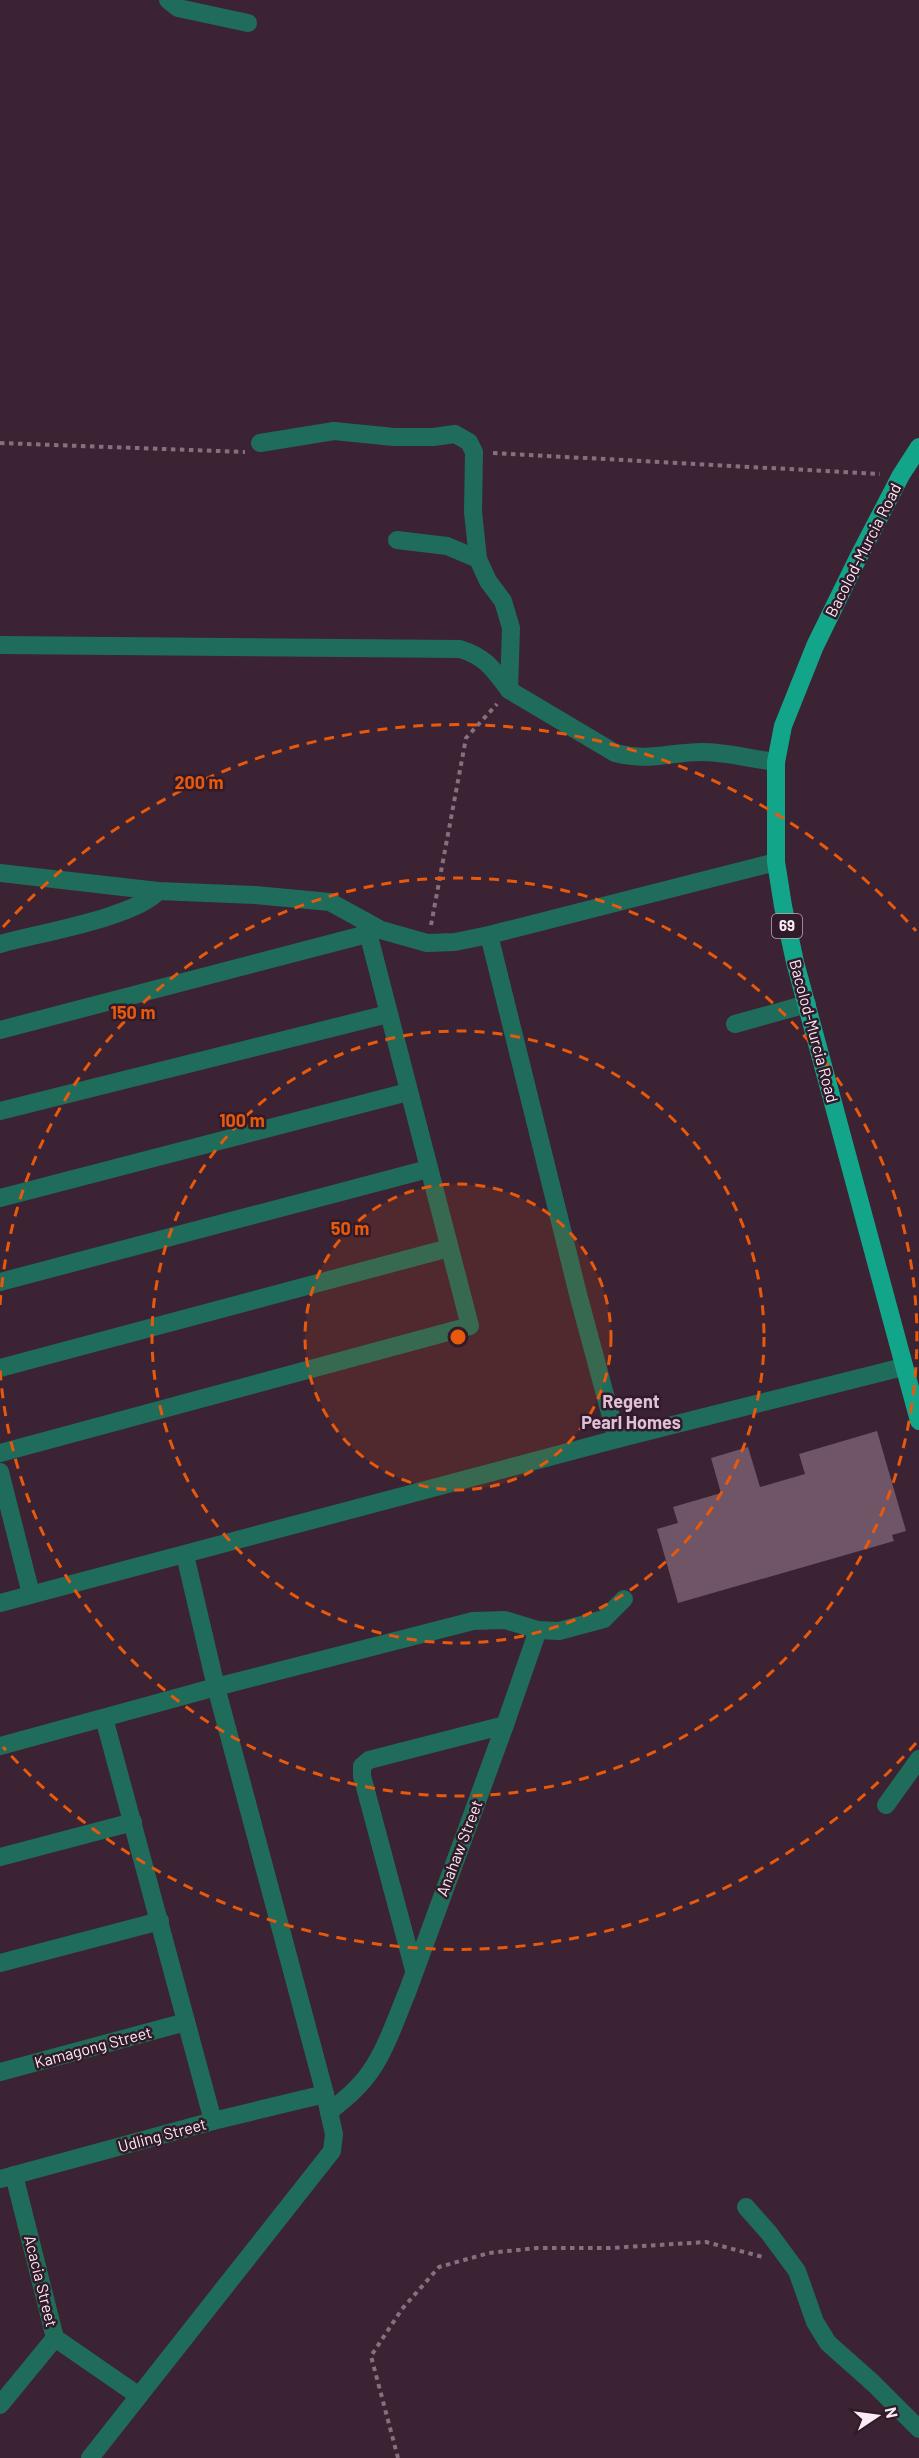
<svg xmlns="http://www.w3.org/2000/svg" width="919" height="2458" viewBox="0 0 919 2458" font-family="Barlow,sans-serif">
<style>
.building{fill:#705567}
.lines{fill:none;stroke-linecap:round;stroke-linejoin:round}
.path{stroke:#85707e;stroke-width:4;stroke-dasharray:4.5 4.5;stroke-linecap:butt}
.minor{stroke:#1f6c5b;stroke-width:18}
.major{stroke:#13a589;stroke-width:18}
.ring{fill:none;stroke:#e8590c;stroke-width:3;stroke-dasharray:10 8}
.labels{text-anchor:middle;stroke-width:5;stroke-linejoin:round;paint-order:stroke}
.shield{fill:#311a29;stroke:#beacb8;stroke-width:1.5}
.shield-label{font-size:15px;font-weight:bold;fill:#fbebf5}
.street-label{font-size:16px;fill:#fbebf5;stroke:#311a29}
.neighbourhood-label{font-size:18px;font-weight:bold;fill:#dfc0d4;stroke:#311a29}
.centre{fill:#e8590c;stroke:#311a29;stroke-width:3}
.ring-label{font-size:18px;text-anchor:middle;font-weight:bold;fill:#e8590c;stroke:#311a29;stroke-width:5;stroke-linejoin:round;paint-order:stroke}
</style>
<rect width="100%" height="100%" fill="#3b2333"/>
<!-- building -->
<polygon class="building" points="877,1431 906,1531 892,1535 894,1541 678,1603 657,1529 678,1523 673,1507 721,1493 711,1458 748,1447 760,1487 805,1474 799,1454"/>
<g class="lines">
<!-- path -->
<g class="path">
<polyline points="0,443 245,452"/>
<polyline points="493,453 880,474"/>
<polyline points="431,925 466,738 497,704"/>
<polyline points="398,2458 371,2356 402,2309 439,2267 489,2253 537,2248 610,2248 706,2242 763,2257"/>
</g>
<!-- minor -->
<g class="minor">
<polyline points="168,0 178,8 248,23"/>
<path d="M 260,443 L 334,431 L 394,437 L 433,437 L 455,434 L 469,442 L 474,452 L 473,512 L 478,559 L 488,581 L 503,601 L 511,628 L 509,690 L 615,753 C 650,762 669,752 702,752 C 726,752 752,759 776,762"/>
<polyline points="397,540 447,546 478,559"/>
<path d="M 0,645 L 460,649 C 486,657 493,669 509,690"/>
<polyline points="0,873 158,891 255,895 330,902 381,930 427,943 455,942 489,935 776,862"/>
<polyline points="489,935 579,1298 617,1439"/>
<path d="M 0,944 C 35,934 137,917 158,891"/>
<polyline points="735,1024 807,1004"/>
<polyline points="0,1030 367,934"/>
<polyline points="0,1111 388,1014"/>
<polyline points="0,1198 408,1092"/>
<polyline points="0,1282 428,1169"/>
<polyline points="0,1368 449,1248"/>
<polyline points="0,1453 470,1326 365,921"/>
<polyline points="0,1472 31,1594"/>
<polyline points="0,1603 617,1439 903,1367"/>
<polyline points="104,1718 213,2121"/>
<polyline points="0,1746 216,1687 473,1621 505,1620 538,1630 559,1631 604,1619 624,1599"/>
<polyline points="886,1805 919,1759"/>
<polyline points="0,1857 133,1822"/>
<polyline points="0,1963 160,1921"/>
<polyline points="414,1970 362,1776 362,1766 369,1760 505,1725"/>
<polyline points="0,2072 186,2022"/>
<path d="M 329,2112 C 344,2100 359,2088 370,2072 C 386,2050 397,2016 408,1990 L 505,1725 L 538,1630"/>
<polyline points="0,2179 213,2121 325,2094"/>
<polyline points="746,2207 769,2233 797,2271 815,2322 828,2343 873,2383 919,2429"/>
<polyline points="55,2338 139,2396"/>
<polyline points="0,2405 55,2338 14,2175"/>
<polyline points="90,2458 332,2151 334,2134 325,2094 216,1687 185,1555"/>
</g>
<!-- major -->
<polyline class="major" points="919,447 901,475 858,558 815,646 783,726 776,762 776,862 783,906 795,962 919,1421"/>
</g>
<!-- distance rings -->
<circle cx="458" cy="1337" r="153" fill="#e8590c" fill-opacity=".12"/>
<g class="ring">
<circle cx="458" cy="1337" r="153"/>
<circle cx="458" cy="1337" r="306"/>
<path d="M0 1305A459 459 0 1 1 0 1369"/>
<path d="M916 1743A612 612 0 0 1 3 1747M3 927A612 612 0 0 1 916 931"/>
</g>
<g class="labels">
<!-- shield labels -->
<rect class="shield" x="772" y="914" width="30" height="24" rx="4.5"/>
<g class="shield-label">
<text x="787" y="931">69</text>
</g>
<!-- street labels -->
<g class="street-label">
<text transform="translate(863 550) rotate(-63)" y="6">Bacolod-Murcia Road</text>
<text transform="translate(814 1031) rotate(75)" y="6">Bacolod-Murcia Road</text>
<text transform="translate(459 1848) rotate(-69)" y="6">Anahaw Street</text>
<text transform="translate(93 2047) rotate(-15)" y="6">Kamagong Street</text>
<text transform="translate(162 2135) rotate(-15)" y="6">Udling Street</text>
<text transform="translate(41 2281) rotate(76)" y="6">Acacia Street</text>
</g>
<!-- neighbourhood labels -->
<g class="neighbourhood-label">
<text x="631" y="1408">Regent<tspan x="631" dy="21">Pearl Homes</tspan></text>
</g>
</g>
<circle cx="458" cy="1337" r="9" class="centre"/>
<g class="ring-label">
<text x="199" y="789">200 m</text>
<text x="133" y="1019">150 m</text>
<text x="242" y="1127">100 m</text>
<text x="350" y="1235">50 m</text>
</g>
<!-- north arrow -->
<g transform="translate(877 2416) rotate(77)" stroke="#311a29" stroke-width="4.5" paint-order="stroke">
<path d="M0-4.5L10 22L0 15L-10 22Z" fill="#fbebf5"/>
<text y="-9" font-size="16" font-weight="bold" text-anchor="middle" fill="#fbebf5">N</text>
</g>
</svg>
